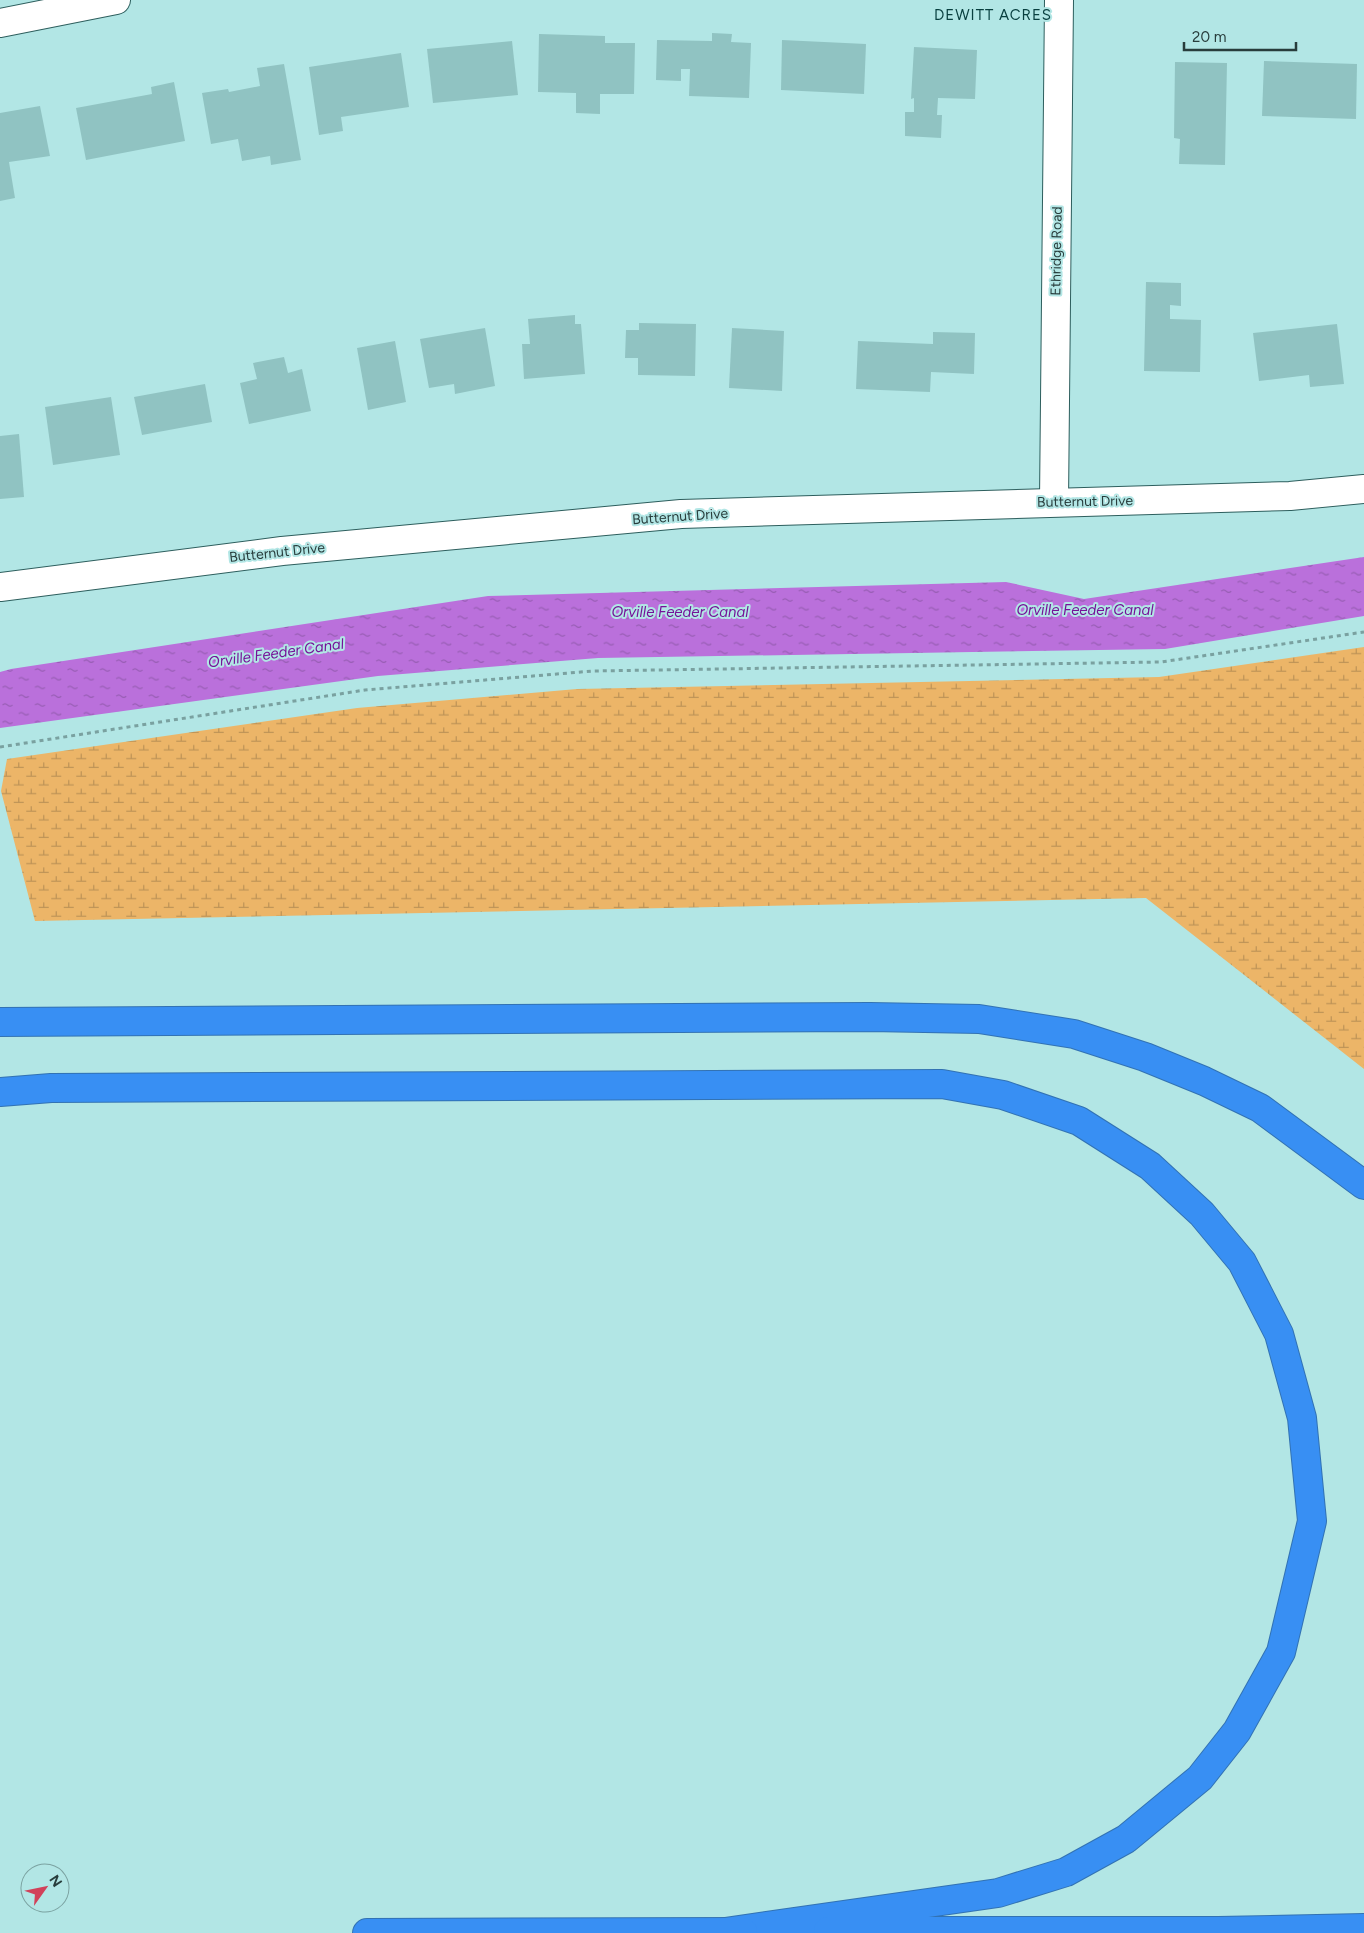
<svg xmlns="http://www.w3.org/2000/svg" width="1364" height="1933" viewBox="0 0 1364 1933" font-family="Figtree,sans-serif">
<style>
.wetland{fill:url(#wetland-marsh)}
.water{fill:url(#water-ripples)}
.building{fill:#90c3c2}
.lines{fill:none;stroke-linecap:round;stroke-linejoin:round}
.minor-casing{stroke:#2d5e5d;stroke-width:30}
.highway-casing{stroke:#3272b3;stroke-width:30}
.path{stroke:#7aa1a0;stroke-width:3;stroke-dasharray:4 4;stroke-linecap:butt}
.minor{stroke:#fff;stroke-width:28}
.highway{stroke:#388ff3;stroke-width:28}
.labels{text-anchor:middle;stroke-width:4;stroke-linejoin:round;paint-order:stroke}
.street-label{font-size:14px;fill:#283d3c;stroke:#b2e6e5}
.neighbourhood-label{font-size:15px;letter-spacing:1px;fill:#083f3f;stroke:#b2e6e5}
.water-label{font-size:15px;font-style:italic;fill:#751298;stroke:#b2e6e5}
</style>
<defs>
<pattern id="wetland-marsh" width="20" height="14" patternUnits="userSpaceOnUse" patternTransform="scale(1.25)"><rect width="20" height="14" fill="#ecb568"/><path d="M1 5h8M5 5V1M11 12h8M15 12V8" fill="none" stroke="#bf9457"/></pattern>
<pattern id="water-ripples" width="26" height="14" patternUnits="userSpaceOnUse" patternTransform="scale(1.25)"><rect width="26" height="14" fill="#ba70db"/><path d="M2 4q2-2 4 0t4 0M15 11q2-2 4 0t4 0" fill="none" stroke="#975db3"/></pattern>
</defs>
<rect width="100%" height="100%" fill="#b2e6e5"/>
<!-- wetland -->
<polygon class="wetland" points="1364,647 1364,1069 1146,898 35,921 1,791 7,759 357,708 577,689 1159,677"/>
<!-- water -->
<polygon class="water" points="1364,557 1364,616 1165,649 598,658 378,676 0,728 0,672 11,669 488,596 1006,582 1084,599"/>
<!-- building -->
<g class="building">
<polygon points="712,33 732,34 731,42 751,43 749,98 689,96 690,69 681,69 681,81 656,80 657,40 712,41"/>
<polygon points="539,34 605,36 605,43 635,43 634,94 600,94 600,114 576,113 576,93 538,92"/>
<polygon points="782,40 866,44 864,94 781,90"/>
<polygon points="512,41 518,95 433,103 427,49"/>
<polygon points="914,47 977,50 975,99 938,98 937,115 942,115 941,138 905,136 905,112 914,112 914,98 911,99"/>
<polygon points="401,53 409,107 341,117 343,131 319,135 309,67"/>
<polygon points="1264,61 1357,64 1356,119 1262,116"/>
<polygon points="1175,62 1227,63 1225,165 1179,164 1180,139 1174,138"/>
<polygon points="284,64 301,160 271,165 270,156 242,161 238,139 211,144 202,93 228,89 229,92 260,86 257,68"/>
<polygon points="174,82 185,141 86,160 76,108 152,94 151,87"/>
<polygon points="40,106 50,156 9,162 15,198 0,201 0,113"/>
<polygon points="1146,282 1181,283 1181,306 1170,305 1170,319 1201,320 1200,372 1144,371"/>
<polygon points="575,315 575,324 581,324 585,374 524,379 522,344 530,344 528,319"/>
<polygon points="639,323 696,324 695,376 638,375 638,358 625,358 626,330 639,330"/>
<polygon points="1337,324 1344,384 1310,387 1309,375 1259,381 1253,333"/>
<polygon points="485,328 495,386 455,394 454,384 429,388 420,339"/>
<polygon points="732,328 784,331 782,391 729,388"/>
<polygon points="933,332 975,333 974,374 931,372 930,392 856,389 858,341 933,344"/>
<polygon points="395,341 406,402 368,410 357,348"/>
<polygon points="284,357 288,373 302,369 311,411 249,424 240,383 257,379 253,363"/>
<polygon points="205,384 212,422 142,435 134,397"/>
<polygon points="111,397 120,455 53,465 45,407"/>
<polygon points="19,434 24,497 0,499 0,436"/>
</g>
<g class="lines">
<defs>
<g id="minor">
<polyline points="0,23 116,0"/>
<polyline points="1054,501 1059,0"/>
<polyline points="0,587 282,551 681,514 1290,496 1364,489"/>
</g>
<g id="highway">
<polyline points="0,1022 870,1017 979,1019 1074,1034 1145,1057 1204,1081 1260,1108 1364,1185"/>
<polyline points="0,1092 51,1088 942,1084 1003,1095 1079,1121 1150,1166 1202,1214 1242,1262 1279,1334 1302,1418 1312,1521 1281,1652 1237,1731 1200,1778 1126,1839 1066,1872 998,1893 725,1932"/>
<polyline points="828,1931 1218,1931 1364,1928"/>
<polyline points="367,1933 743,1932"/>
</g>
</defs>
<!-- minor casing -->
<use href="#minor" class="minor-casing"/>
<!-- highway casing -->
<use href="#highway" class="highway-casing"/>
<!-- path -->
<polyline class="path" points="0,747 365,690 593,671 1161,662 1364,632"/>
<!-- minor -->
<use href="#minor" class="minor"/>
<!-- highway -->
<use href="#highway" class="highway"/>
</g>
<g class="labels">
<!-- street labels -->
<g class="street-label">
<text transform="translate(1056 251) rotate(-89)" y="5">Ethridge Road</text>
<text transform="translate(1085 501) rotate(-1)" y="5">Butternut Drive</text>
<text transform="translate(680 516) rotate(-4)" y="5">Butternut Drive</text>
<text transform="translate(277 552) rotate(-6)" y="5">Butternut Drive</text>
</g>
<!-- neighbourhood labels -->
<g class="neighbourhood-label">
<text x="993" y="20">DEWITT ACRES</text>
</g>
<!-- water labels -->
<g class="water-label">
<text x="1085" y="615">Orville Feeder Canal</text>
<text x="680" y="617">Orville Feeder Canal</text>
<text transform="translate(276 653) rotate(-8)" y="5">Orville Feeder Canal</text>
</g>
</g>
<!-- north arrow -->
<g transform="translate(45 1888) rotate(57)"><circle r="24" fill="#b2e6e5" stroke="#7ba2a1"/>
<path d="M0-4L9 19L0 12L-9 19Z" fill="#d1415a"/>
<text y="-8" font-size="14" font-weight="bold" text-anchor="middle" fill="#283d3c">N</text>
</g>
<!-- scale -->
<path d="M1184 42v8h112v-8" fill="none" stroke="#283d3c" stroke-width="2.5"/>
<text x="1192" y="42" font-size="15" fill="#283d3c" stroke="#b2e6e5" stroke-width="4" paint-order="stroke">20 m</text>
</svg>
